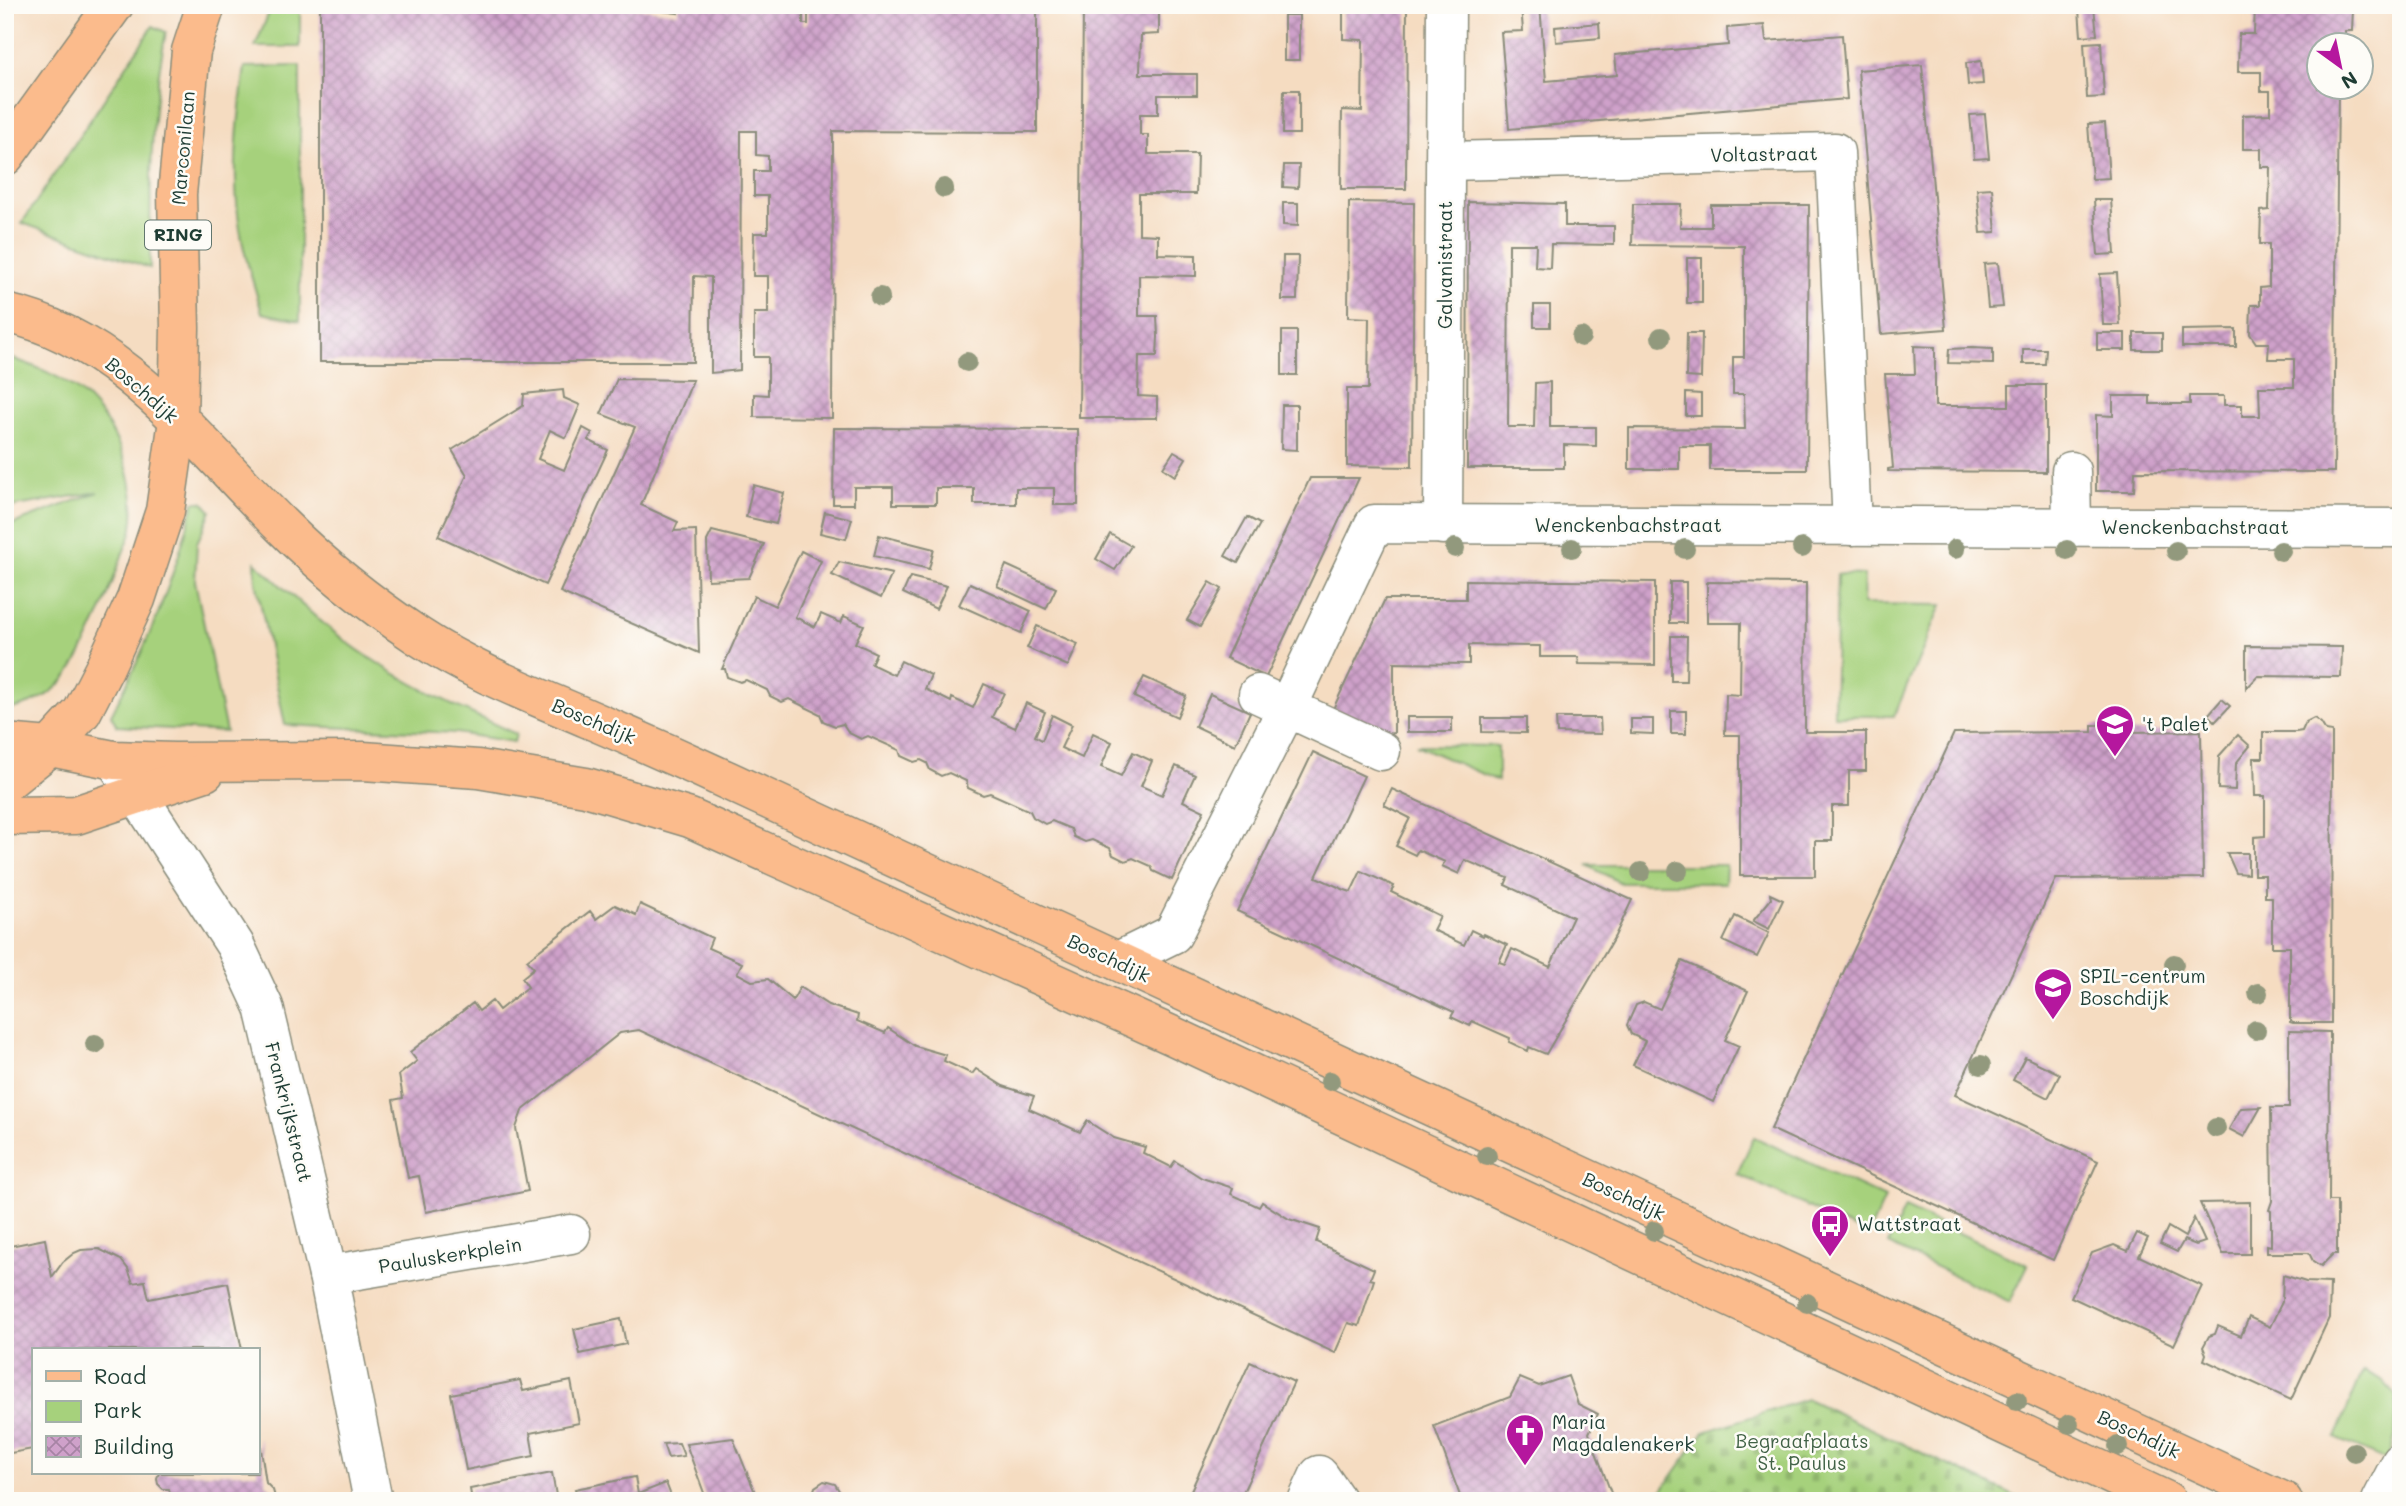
<svg xmlns="http://www.w3.org/2000/svg" width="2406" height="1506" viewBox="0 0 2406 1506" font-family="Mali,sans-serif">
<style>
.green{fill:#a6d17c;stroke:#628758;stroke-width:2}
.cemetery{fill:url(#cemetery-stones);stroke:#628758;stroke-width:2}
.building{fill:url(#building-cross-hatch)}
.lines{fill:none;stroke-linecap:round;stroke-linejoin:round}
.minor-casing{stroke:#8a8c7a;stroke-width:41}
.major-casing{stroke:#8a8c7a;stroke-width:41}
.minor{stroke:#fff;stroke-width:38}
.major{stroke:#fbbb8c;stroke-width:38}
.tree{fill:#92997d}
.labels{text-anchor:middle;stroke-width:5;stroke-linejoin:round;paint-order:stroke}
.shield{fill:#fdfcf7;stroke:#62766e;stroke-width:2}
.shield-label{font-size:18px;font-weight:bold;fill:#1f3d34}
.street-label{font-size:19px;fill:#1f3d34;stroke:#fdfcf7}
.poi-label{font-size:19px;fill:#1f3d34;stroke:#fdfcf7;text-anchor:start}
.park-label{font-size:19px;fill:#416246;stroke:#fdfcf7}
</style>
<defs>
<pattern id="cemetery-stones" width="16" height="16" patternUnits="userSpaceOnUse" patternTransform="scale(1.75)"><rect width="16" height="16" fill="#a6d17c"/><path d="M2 7V4a2 2 0 0 1 4 0v3zM10 15v-3a2 2 0 0 1 4 0v3z" fill="#8eb46c"/></pattern>
<pattern id="building-cross-hatch" width="8" height="8" patternUnits="userSpaceOnUse" patternTransform="scale(1.75)"><rect width="8" height="8" fill="#cfa1ca"/><path d="M0 0l8 8M0 8l8-8" fill="none" stroke="#a784a5"/></pattern>
</defs>
<rect width="100%" height="100%" fill="#fdfcf7"/>
<filter id="ink" filterUnits="userSpaceOnUse"><feTurbulence type="fractalNoise" baseFrequency=".0143" numOctaves="2"/><feDisplacementMap in="SourceGraphic" scale="14" xChannelSelector="R" yChannelSelector="G"/><feConvolveMatrix kernelMatrix="1 2 1 2 8 2 1 2 1" color-interpolation-filters="sRGB"/></filter>
<filter id="wash" filterUnits="userSpaceOnUse"><feTurbulence type="fractalNoise" baseFrequency=".00686" numOctaves="4" result="noise"/><feDisplacementMap in="SourceGraphic" scale="28" xChannelSelector="R" yChannelSelector="G"/><feGaussianBlur stdDeviation="1.57" result="paint"/><feColorMatrix in="noise" values="0 0 0 0 0 0 0 0 0 0 0 0 0 0 0 0 0 1.4 0 .05"/><feComposite in="paint" operator="in"/></filter>
<g filter="url(#wash)">
<rect width="100%" height="100%" fill="#f5dcc1"/>
<!-- green -->
<g class="green">
<polygon points="272,5 300,5 300,47 255,47"/>
<path d="M 153,26 L 166,32 C 150,110 150,189 150,268 L 22,223 Z"/>
<path d="M 300,66 L 300,321 L 262,313 C 256,291 248,268 243,245 C 230,187 237,125 245,67 Z"/>
<path d="M 5,356 C 29,364 52,372 73,387 C 113,413 140,481 132,528 C 131,537 126,545 123,553 C 115,575 108,597 98,618 C 75,667 64,700 5,710 L 5,527 L 98,492 L 5,508 Z"/>
<path d="M 194,502 L 203,502 L 211,511 L 197,543 L 195,581 L 226,732 L 117,726 L 111,715 C 148,644 174,580 194,502 Z"/>
<path d="M 255,562 C 288,592 321,624 358,650 C 407,684 461,709 516,734 L 514,742 L 456,733 L 285,725 L 256,581 Z"/>
<polygon points="1837,574 1864,575 1863,604 1942,605 1894,716 1834,716"/>
<polygon points="1416,745 1498,746 1498,781"/>
<polygon points="1587,865 1726,865 1725,883 1621,883"/>
<polygon points="1754,1137 1885,1198 1868,1235 1737,1174"/>
<polygon points="1905,1208 2028,1265 2010,1302 1888,1244"/>
<polygon points="2363,1371 2382,1380 2397,1396 2395,1437 2387,1460 2335,1438"/>
</g>
<!-- cemetery -->
<polygon class="cemetery" points="1807,1399 2025,1501 1654,1501 1704,1432"/>
<g id="blocks">
<!-- building -->
<g class="building">
<polygon points="320,5 614,5 678,13 678,5 803,5 803,24 808,24 808,5 1037,5 1037,132 833,131 832,418 754,417 754,394 768,395 768,357 754,357 754,313 768,313 768,276 753,276 754,233 768,233 768,196 754,196 754,171 768,171 768,156 756,155 756,131 741,131 740,370 711,373 711,277 694,276 693,362 320,362"/>
<polygon points="1083,5 1140,5 1141,13 1159,13 1159,34 1141,35 1140,74 1197,74 1197,95 1158,95 1158,114 1140,114 1140,135 1148,135 1148,154 1197,154 1196,194 1139,194 1139,234 1158,235 1158,254 1196,255 1196,276 1139,275 1139,316 1157,316 1158,337 1157,356 1139,356 1138,396 1157,397 1157,418 1079,418"/>
<polygon points="1343,5 1407,5 1406,189 1341,189 1342,110 1362,111 1363,40 1343,39"/>
<polygon points="1521,5 1540,5 1546,81 1617,75 1615,55 1728,45 1727,28 1764,25 1766,41 1842,35 1847,99 1509,129 1501,32 1523,31"/>
<polygon points="2255,5 2345,5 2345,9 2353,9 2352,31 2345,31 2345,35 2338,35 2338,46 2318,46 2318,88 2338,88 2334,472 2135,471 2134,491 2096,491 2096,415 2113,416 2113,396 2150,396 2150,404 2190,404 2190,396 2224,396 2224,405 2242,405 2242,416 2260,416 2259,387 2294,387 2294,359 2268,359 2269,343 2256,343 2250,334 2251,305 2260,305 2260,288 2269,287 2269,244 2260,244 2261,211 2269,210 2270,167 2261,167 2261,149 2243,149 2243,115 2270,114 2270,91 2261,91 2261,72 2238,72 2239,34 2254,34"/>
<polygon points="2094,7 2097,35 2081,36 2079,9"/>
<rect x="1284" y="15" width="15" height="45"/>
<polygon points="1599,23 1600,38 1556,42 1555,27"/>
<polygon points="2101,42 2104,97 2087,98 2084,43"/>
<polygon points="1981,61 1983,84 1968,85 1966,63"/>
<polygon points="1922,65 1946,329 1881,334 1858,70"/>
<polygon points="1284,90 1299,90 1299,134 1283,134"/>
<polygon points="1985,114 1989,158 1974,159 1970,115"/>
<polygon points="2105,123 2109,178 2092,179 2088,124"/>
<polygon points="1284,165 1299,165 1298,188 1283,187"/>
<polygon points="1992,188 1996,232 1981,233 1977,189"/>
<polygon points="2094,200 2111,200 2115,254 2098,255"/>
<polygon points="1349,202 1414,203 1412,467 1347,466 1347,389 1368,389 1369,318 1348,317"/>
<polygon points="1468,202 1565,204 1565,226 1614,226 1614,245 1551,244 1550,268 1535,267 1536,244 1509,244 1508,427 1534,427 1535,383 1550,382 1550,427 1596,427 1596,446 1564,445 1564,468 1467,468"/>
<polygon points="1283,203 1298,203 1298,226 1283,225"/>
<polygon points="1633,204 1681,204 1680,227 1711,227 1711,205 1809,205 1807,470 1710,470 1710,446 1679,446 1679,469 1629,469 1629,428 1745,429 1744,394 1733,394 1733,357 1744,357 1744,246 1632,245"/>
<polygon points="1283,256 1298,256 1297,300 1282,300"/>
<rect x="1687" y="258" width="15" height="45"/>
<polygon points="1998,263 2003,307 1988,308 1984,264"/>
<polygon points="2117,273 2120,325 2103,325 2100,274"/>
<rect x="1534" y="305" width="16" height="22"/>
<polygon points="2236,329 2236,347 2182,347 2182,330"/>
<rect x="1282" y="331" width="15" height="44"/>
<polygon points="1687,333 1702,333 1701,378 1686,377"/>
<rect x="2097" y="333" width="28" height="17"/>
<rect x="2134" y="333" width="28" height="17"/>
<polygon points="1914,346 1935,347 1935,406 2009,406 2009,385 2046,385 2046,472 1888,471 1888,469 1893,468 1885,374 1915,374"/>
<polygon points="1971,348 1993,349 1993,364 1948,363 1949,349"/>
<polygon points="2023,349 2046,349 2045,364 2023,364"/>
<polygon points="617,379 693,380 641,505 678,522 674,531 696,530 699,653 560,592 635,427 601,414"/>
<polygon points="563,390 564,398 580,405 566,438 550,430 538,459 564,470 583,428 592,433 588,440 608,450 545,585 438,536 467,475 452,450 523,406 524,394"/>
<polygon points="1686,393 1701,394 1701,416 1686,416"/>
<polygon points="1282,405 1297,405 1297,450 1281,449"/>
<polygon points="834,428 1078,429 1078,505 1054,505 1054,488 1016,488 1016,504 974,504 974,488 936,488 936,504 893,504 893,487 854,487 854,504 833,504"/>
<polygon points="1174,451 1186,458 1175,476 1163,468"/>
<polygon points="1310,478 1359,478 1266,677 1226,658"/>
<polygon points="753,485 784,493 776,524 746,517"/>
<polygon points="825,512 852,519 846,539 820,533"/>
<polygon points="1247,517 1260,524 1238,563 1225,556"/>
<polygon points="712,531 764,544 749,578 708,580 707,541"/>
<polygon points="1110,534 1131,546 1115,570 1096,559"/>
<polygon points="879,535 934,549 929,569 874,556"/>
<polygon points="801,551 821,561 795,617 815,627 821,614 841,623 844,616 864,625 855,643 876,653 871,664 894,675 901,661 931,675 925,689 951,702 952,698 973,708 984,684 1004,693 992,717 1015,728 1026,703 1045,712 1035,736 1042,740 1052,715 1072,725 1061,748 1082,758 1093,733 1112,742 1101,767 1121,776 1133,752 1152,761 1141,786 1162,795 1176,766 1195,775 1183,801 1204,811 1172,880 1153,871 1151,866 1133,858 1125,861 1113,855 1110,848 1092,840 1085,842 1074,837 1071,829 1052,821 1045,824 1033,817 1030,811 990,793 983,795 968,788 966,781 949,773 941,776 930,770 927,763 921,760 914,762 901,756 899,750 868,736 861,739 849,733 843,724 835,726 823,721 820,714 789,699 782,702 770,696 767,690 746,680 740,682 727,677 725,669 722,669 754,596 775,606"/>
<polygon points="839,562 892,574 881,598 832,575"/>
<polygon points="1006,565 1056,588 1046,609 997,586"/>
<polygon points="910,577 947,586 936,609 903,593"/>
<polygon points="1466,580 1655,582 1655,665 1579,664 1578,657 1540,657 1540,646 1469,645 1469,664 1394,663 1394,733 1385,734 1333,709 1385,599 1466,599"/>
<polygon points="1210,582 1222,589 1200,627 1187,620"/>
<rect x="1670" y="582" width="16" height="41"/>
<polygon points="1707,582 1806,583 1805,732 1866,732 1866,771 1849,771 1849,806 1832,806 1832,841 1815,841 1815,876 1740,876 1740,735 1725,735 1726,694 1740,695 1741,623 1707,623"/>
<polygon points="970,583 1031,611 1021,633 959,605"/>
<polygon points="1037,626 1078,644 1068,666 1027,648"/>
<polygon points="1671,636 1687,636 1686,681 1671,681"/>
<polygon points="2246,646 2342,647 2341,677 2258,676 2246,689"/>
<polygon points="1144,677 1186,696 1177,717 1134,697"/>
<polygon points="1210,694 1250,712 1235,745 1195,726"/>
<polygon points="2222,699 2230,706 2215,722 2208,715"/>
<rect x="1671" y="711" width="15" height="23"/>
<rect x="1407" y="717" width="45" height="15"/>
<polygon points="1482,718 1526,718 1526,733 1482,732"/>
<polygon points="1556,718 1600,718 1601,734 1557,733"/>
<polygon points="2314,718 2321,723 2326,731 2332,732 2331,1023 2293,1023 2290,1022 2290,947 2272,947 2272,897 2265,897 2265,875 2254,875 2254,837 2265,836 2265,796 2255,796 2254,758 2263,758 2263,732 2296,732 2302,731 2306,722"/>
<polygon points="1631,719 1653,719 1653,734 1631,733"/>
<polygon points="2092,725 2129,725 2129,732 2201,731 2203,878 2056,879 1955,1095 2098,1161 2053,1260 1771,1129 1954,733 2092,732"/>
<polygon points="2238,735 2250,746 2236,763 2235,790 2218,789 2219,756"/>
<polygon points="1313,752 1364,776 1316,877 1345,890 1351,892 1361,871 1394,886 1391,892 1440,916 1433,930 1464,945 1471,930 1483,936 1484,934 1507,945 1499,962 1505,964 1512,949 1550,967 1573,917 1505,885 1508,878 1465,860 1459,874 1442,866 1445,862 1418,850 1415,855 1396,846 1410,818 1384,805 1392,789 1632,900 1615,936 1546,1054 1529,1047 1528,1051 1509,1042 1510,1038 1472,1021 1470,1026 1451,1017 1454,1012 1237,911"/>
<polygon points="2227,853 2248,853 2248,874 2236,873"/>
<polygon points="1770,894 1783,900 1769,929 1753,921 1771,899"/>
<polygon points="640,904 712,938 708,948 742,963 737,973 752,981 768,979 793,1000 800,987 828,1005 858,1015 857,1021 885,1033 888,1028 915,1046 946,1055 944,1061 972,1074 976,1069 1003,1086 1034,1096 1029,1109 1080,1132 1087,1121 1114,1138 1145,1147 1143,1153 1171,1167 1175,1161 1202,1178 1233,1188 1231,1194 1259,1207 1262,1202 1289,1219 1320,1229 1316,1242 1374,1269 1370,1279 1374,1280 1359,1326 1348,1323 1335,1353 639,1030 620,1033 522,1111 516,1128 528,1191 426,1212 419,1176 408,1178 393,1100 403,1098 399,1075 417,1061 410,1052 473,1003 479,1011 492,1001 499,1010 528,987 522,978 534,968 527,960 590,911 596,919 615,905 636,915"/>
<polygon points="1735,916 1769,933 1757,957 1723,941"/>
<polygon points="1682,961 1748,991 1725,1040 1739,1046 1713,1102 1633,1065 1645,1041 1631,1034 1627,1025 1636,1005 1644,1002 1660,1009"/>
<polygon points="2289,1031 2330,1032 2329,1201 2337,1201 2337,1254 2333,1254 2321,1266 2313,1261 2309,1253 2267,1253 2267,1245 2271,1246 2271,1211 2269,1210 2272,1201 2271,1108 2289,1108"/>
<polygon points="2025,1057 2060,1074 2048,1098 2013,1080"/>
<polygon points="2261,1107 2244,1137 2229,1129 2241,1108"/>
<polygon points="2250,1202 2250,1254 2223,1254 2200,1203"/>
<polygon points="2194,1218 2205,1242 2196,1245 2184,1240 2177,1252 2160,1244 2168,1227 2185,1237"/>
<polygon points="2137,1233 2148,1238 2139,1256 2202,1286 2174,1345 2071,1297 2092,1253 2114,1245 2128,1251"/>
<polygon points="45,1239 52,1277 63,1262 74,1253 81,1250 99,1249 121,1260 128,1269 133,1283 145,1281 149,1299 228,1283 242,1350 33,1350 33,1449 5,1454 5,1247"/>
<polygon points="2283,1275 2306,1282 2330,1283 2329,1318 2291,1400 2204,1360 2206,1354 2203,1347 2209,1336 2215,1334 2218,1326 2241,1336 2249,1317 2270,1327 2282,1302"/>
<polygon points="621,1319 626,1344 580,1354 574,1329"/>
<polygon points="1250,1362 1294,1382 1239,1501 1186,1501"/>
<polygon points="1568,1376 1578,1404 1598,1414 1589,1433 1614,1501 1462,1501 1434,1426 1510,1397 1520,1378 1539,1386"/>
<polygon points="520,1380 523,1391 571,1381 579,1423 530,1433 534,1456 466,1470 451,1394"/>
<polygon points="259,1436 266,1483 273,1490 276,1501 172,1501 169,1489 163,1489 158,1484 157,1478 159,1473 257,1473"/>
<polygon points="733,1438 756,1495 740,1501 707,1501 686,1444"/>
<polygon points="679,1443 684,1456 668,1458 663,1444"/>
<polygon points="552,1473 557,1501 472,1501 470,1489"/>
<polygon points="635,1477 638,1494 666,1483 673,1501 558,1501 577,1496 575,1489"/>
<polygon points="824,1481 835,1484 841,1494 839,1501 814,1501 812,1497 815,1487"/>
</g>
</g>
</g>
<g filter="url(#ink)">
<use href="#blocks" fill-opacity="0" stroke="#8a8c7a" stroke-width="2"/>
<g class="lines">
<defs>
<g id="minor">
<polyline points="1446,161 1835,152 1852,526"/>
<polyline points="2071,471 2072,527"/>
<polyline points="1443,525 1446,5"/>
<polyline points="1258,694 1381,751"/>
<polyline points="120,768 235,945 264,1007 328,1275 373,1501"/>
<polyline points="1118,961 1173,934 1287,708 1374,524 2401,528"/>
<polyline points="328,1275 571,1234"/>
<polyline points="1307,1501 1319,1475 1337,1501"/>
<polyline points="2381,1501 2401,1462"/>
</g>
<g id="major">
<polyline points="5,156 114,5"/>
<path d="M 5,313 C 123,338 200,446 282,526 C 323,567 370,604 418,636 C 471,671 531,694 589,719 C 648,744 706,770 763,797 L 2283,1501"/>
<polyline points="5,743 50,747 114,760 174,762 363,761 478,769 586,787 690,818 1171,1035 2167,1501"/>
<polyline points="5,783 50,747 82,712 104,669 136,599 165,511 178,420 180,328 177,194 191,51 206,5"/>
<polyline points="5,816 76,815 205,772"/>
</g>
</defs>
<!-- minor casing -->
<use href="#minor" class="minor-casing"/>
<!-- major casing -->
<use href="#major" class="major-casing"/>
<!-- minor -->
<use href="#minor" class="minor"/>
<!-- major -->
<use href="#major" class="major"/>
</g>
<!-- trees -->
<g class="tree">
<circle cx="944" cy="188" r="10"/>
<circle cx="880" cy="297" r="10"/>
<circle cx="1581" cy="337" r="10"/>
<circle cx="1661" cy="337" r="10"/>
<circle cx="967" cy="362" r="10"/>
<circle cx="1455" cy="548" r="10"/>
<circle cx="1572" cy="548" r="10"/>
<circle cx="1802" cy="548" r="10"/>
<circle cx="1685" cy="549" r="10"/>
<circle cx="1955" cy="549" r="10"/>
<circle cx="2067" cy="550" r="10"/>
<circle cx="2176" cy="551" r="10"/>
<circle cx="2281" cy="551" r="10"/>
<circle cx="1678" cy="871" r="10"/>
<circle cx="1641" cy="872" r="10"/>
<circle cx="2174" cy="964" r="10"/>
<circle cx="2258" cy="993" r="10"/>
<circle cx="2256" cy="1030" r="10"/>
<circle cx="95" cy="1044" r="10"/>
<circle cx="1981" cy="1065" r="10"/>
<circle cx="1330" cy="1081" r="10"/>
<circle cx="2216" cy="1128" r="10"/>
<circle cx="1487" cy="1156" r="10"/>
<circle cx="1654" cy="1231" r="10"/>
<circle cx="1807" cy="1303" r="10"/>
<circle cx="2017" cy="1401" r="10"/>
<circle cx="2069" cy="1424" r="10"/>
<circle cx="2118" cy="1446" r="10"/>
<circle cx="2354" cy="1452" r="10"/>
</g>
</g>
<!-- icons -->
<defs>
<symbol id="school-pin" viewBox="-11 -11 22 30"><path d="M0 17L-7.5 6A9.5 9.5 0 1 1 7.5 6Z" fill="#b5179e" stroke="#fdfcf7"/><path d="M0-5L7-2L0 1L-7-2ZM-4 1L0 2.5L4 1V4Q0 6-4 4Z" fill="#fff"/></symbol>
<symbol id="bus-pin" viewBox="-11 -11 22 30"><path d="M0 17L-7.5 6A9.5 9.5 0 1 1 7.5 6Z" fill="#b5179e" stroke="#fdfcf7"/><path d="M-5-6H5V4H4V6H2V4H-2V6H-4V4H-5ZM-3.5-4V0h7V-4ZM-3.5 1.2v1.5H-2V1.2ZM2 1.2v1.5H3.5V1.2Z" fill="#fff"/></symbol>
<symbol id="church-pin" viewBox="-11 -11 22 30"><path d="M0 17L-7.5 6A9.5 9.5 0 1 1 7.5 6Z" fill="#b5179e" stroke="#fdfcf7"/><path d="M-1.2-6h2.4v3.5h3.3v2.4h-3.3V6h-2.4V-.1h-3.3v-2.4h3.3Z" fill="#fff"/></symbol>
</defs>
<g fill-rule="evenodd">
<use href="#school-pin" x="2093" y="702" width="44" height="60"/>
<use href="#school-pin" x="2031" y="965" width="44" height="60"/>
<use href="#bus-pin" x="1808" y="1202" width="44" height="60"/>
<use href="#church-pin" x="1503" y="1411" width="44" height="60"/>
</g>
<g class="labels">
<!-- shield labels -->
<rect class="shield" x="145" y="220.5" width="66" height="29" rx="5"/>
<g class="shield-label">
<text x="178" y="241">RING</text>
</g>
<!-- street labels -->
<g class="street-label">
<text transform="translate(183 148) rotate(-85)" y="7">Marconilaan</text>
<text transform="translate(1764 154) rotate(-1)" y="7">Voltastraat</text>
<text transform="translate(1445 265) rotate(-90)" y="7">Galvanistraat</text>
<text transform="translate(142 390) rotate(41)" y="7">Boschdijk</text>
<text x="1628" y="532">Wenckenbachstraat</text>
<text x="2195" y="534">Wenckenbachstraat</text>
<text transform="translate(594 721) rotate(23)" y="7">Boschdijk</text>
<text transform="translate(1109 958) rotate(25)" y="7">Boschdijk</text>
<text transform="translate(289 1112) rotate(76)" y="7">Frankrijkstraat</text>
<text transform="translate(1624 1196) rotate(25)" y="7">Boschdijk</text>
<text transform="translate(450 1255) rotate(-9)" y="7">Pauluskerkplein</text>
<text transform="translate(2139 1434) rotate(25)" y="7">Boschdijk</text>
</g>
<!-- poi labels -->
<g class="poi-label">
<text x="2142" y="731">'t Palet</text>
<text x="2080" y="983">SPIL-centrum<tspan x="2080" dy="22">Boschdijk</tspan></text>
<text x="1857" y="1231">Wattstraat</text>
<text x="1552" y="1429">Maria<tspan x="1552" dy="22">Magdalenakerk</tspan></text>
</g>
<!-- park labels -->
<g class="park-label">
<text x="1802" y="1448">Begraafplaats<tspan x="1802" dy="22">St. Paulus</tspan></text>
</g>
</g>
<!-- margin -->
<rect width="2406" height="1506" fill="none" stroke="#fdfcf7" stroke-width="28"/>
<!-- legend -->
<rect x="32" y="1348" width="228" height="126" fill="#fdfcf7" stroke="#a4b0a9" stroke-width="2"/>
<rect x="46" y="1371" width="35" height="10" fill="#fbbb8c" stroke="#a4b0a9" stroke-width="2"/>
<text x="94" y="1384" font-size="21" fill="#1f3d34">Road</text>
<rect x="46" y="1401" width="35" height="21" fill="#a6d17c" stroke="#a4b0a9" stroke-width="2"/>
<text x="94" y="1418" font-size="21" fill="#1f3d34">Park</text>
<rect x="46" y="1436" width="35" height="21" fill="url(#building-cross-hatch)" stroke="#a4b0a9" stroke-width="2"/>
<text x="94" y="1454" font-size="21" fill="#1f3d34">Building</text>
<!-- north arrow -->
<g transform="translate(2340 66) rotate(147)"><circle r="33" fill="#fdfcf7" stroke="#a4b0a9" stroke-width="2"/>
<path d="M0-5L12 26L0 18L-12 26Z" fill="#b5179e"/>
<text y="-10" font-size="19" font-weight="bold" text-anchor="middle" fill="#1f3d34">N</text>
</g>
</svg>
